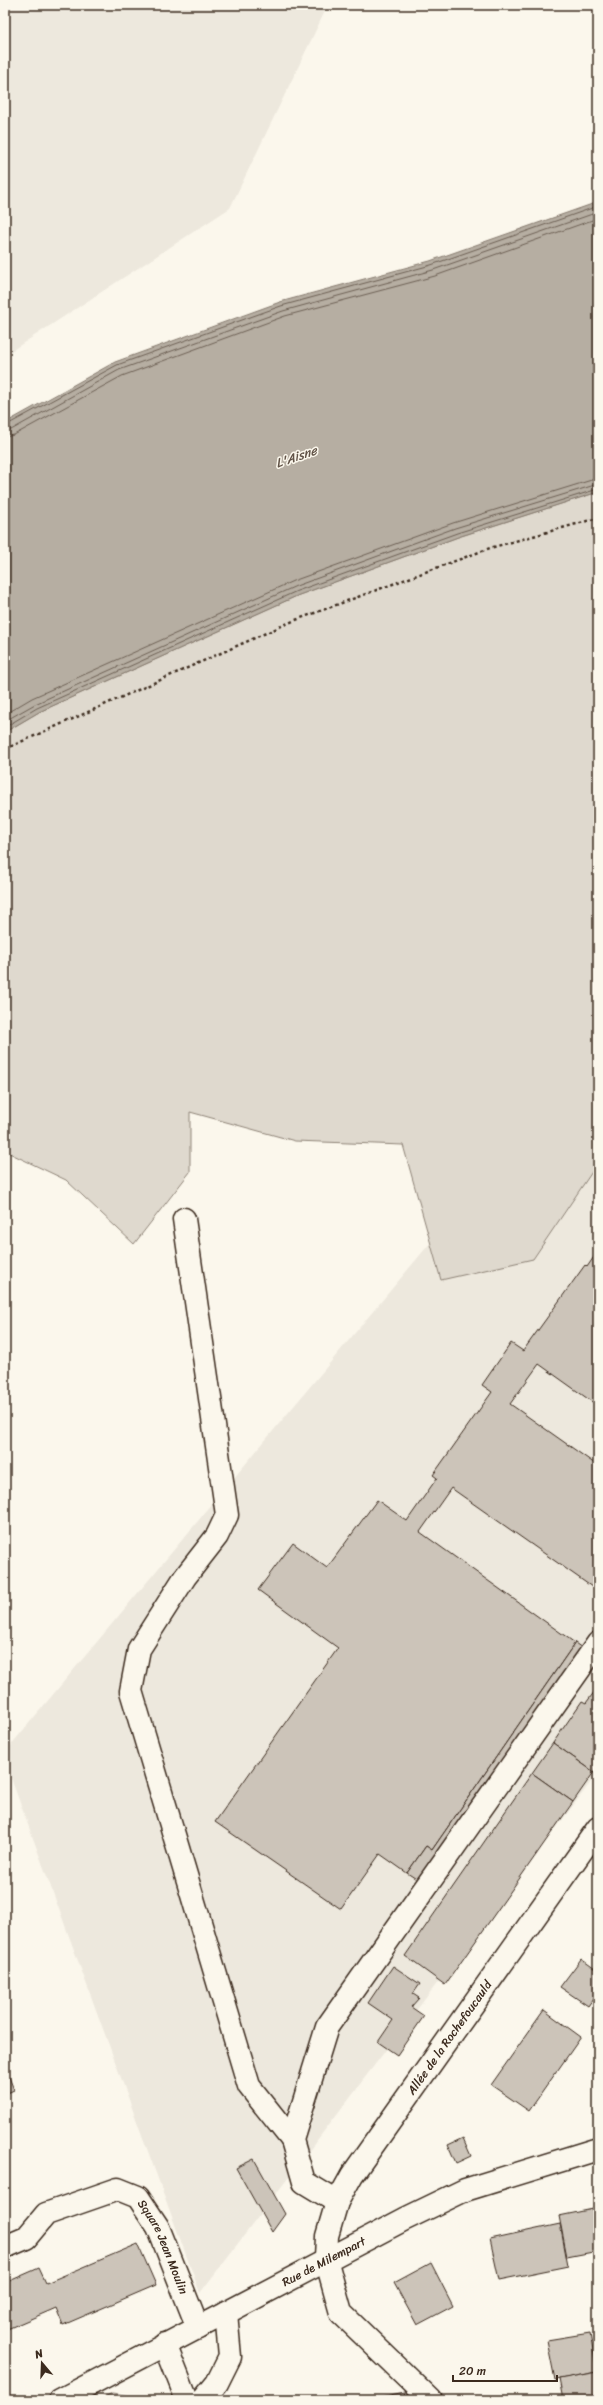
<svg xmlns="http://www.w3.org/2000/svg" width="603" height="2405" viewBox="0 0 603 2405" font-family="Sriracha,sans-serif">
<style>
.built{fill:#ede8dd}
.green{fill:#dfd9ce;stroke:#8d8276}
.water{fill:#b6aea2;stroke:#85796d}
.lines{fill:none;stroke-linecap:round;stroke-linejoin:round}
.shore{stroke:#6c5f53;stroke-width:1}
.building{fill:#ccc4b9;stroke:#3b2a1e}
.minor-casing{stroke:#3b2a1e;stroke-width:25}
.path{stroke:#3b2a1e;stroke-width:2.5;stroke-dasharray:3 3;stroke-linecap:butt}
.minor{stroke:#fbf7ec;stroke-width:22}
.labels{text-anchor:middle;stroke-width:3;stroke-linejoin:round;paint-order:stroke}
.street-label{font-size:12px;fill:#3b2a1e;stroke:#fbf7ec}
.water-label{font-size:13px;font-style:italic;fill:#605246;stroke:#fbf7ec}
</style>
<rect width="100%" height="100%" fill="#fbf7ec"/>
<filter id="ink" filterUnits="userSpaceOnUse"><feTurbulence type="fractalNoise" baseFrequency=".025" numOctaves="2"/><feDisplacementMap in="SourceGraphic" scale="8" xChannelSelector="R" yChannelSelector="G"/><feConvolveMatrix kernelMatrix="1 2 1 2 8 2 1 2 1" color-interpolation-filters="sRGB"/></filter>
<g filter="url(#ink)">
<!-- built -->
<g class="built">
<polygon points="5,5 328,5 230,208 5,355"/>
<polygon points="598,1042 598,1773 200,2293 5,1762 5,1752"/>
</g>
<!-- green -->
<g class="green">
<polygon points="598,492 598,1163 533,1259 441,1280 403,1145 295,1141 190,1112 190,1172 134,1244 66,1180 5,1151 5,732 39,712 299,595 458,537"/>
<polygon points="112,2393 138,2397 139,2400 99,2400"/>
</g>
<!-- water -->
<polygon class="water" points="598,202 598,492 458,537 299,595 39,712 5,732 5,423 115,362 280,302 430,261"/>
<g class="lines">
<!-- shore -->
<g class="shore">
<polyline points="5,426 117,365 281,306 431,265 598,206"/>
<polyline points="5,431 11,430 119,370 283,311 433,270 598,212"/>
<polyline points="5,437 14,435 122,376 285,316 435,276 598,218"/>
<polyline points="5,714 32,698 293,581 453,523 598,478"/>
<polyline points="5,721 35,704 296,586 455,528 598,484"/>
<polyline points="5,727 37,708 297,591 457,533 598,489"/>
</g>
</g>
<!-- building -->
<g class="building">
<polygon points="598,1251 598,1406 539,1364 510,1404 598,1466 598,1578 592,1587 451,1488 420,1532 575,1643 432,1850 426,1846 407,1873 380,1854 341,1909 215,1822 338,1648 258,1590 293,1543 327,1568 377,1500 407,1521 437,1478 433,1475 492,1392 482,1385 511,1343 523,1351 585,1265 587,1267"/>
<polygon points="575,1643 582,1648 421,1882 407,1873 426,1846 432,1850"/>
<polygon points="598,1687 598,1767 594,1772 553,1743 582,1701 586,1703"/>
<polygon points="553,1743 594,1772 573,1802 532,1773"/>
<polygon points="532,1773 573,1802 445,1985 405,1956"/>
<polygon points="581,1959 598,1971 598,1992 588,2006 560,1987"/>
<polygon points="393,1966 420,1984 413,1994 419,1998 411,2007 424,2016 397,2055 378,2042 393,2020 368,2003"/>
<polygon points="544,2010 581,2037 529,2111 491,2085"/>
<polygon points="9,2077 14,2090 5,2094 5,2078"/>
<polygon points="463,2138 471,2156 456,2163 448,2145"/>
<polygon points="254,2159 285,2214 272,2232 236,2168"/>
<polygon points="598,2208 598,2251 567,2257 559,2216"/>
<polygon points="560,2224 568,2266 499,2280 490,2239"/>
<polygon points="138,2244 156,2285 63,2325 56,2308 5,2330 5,2283 39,2268 46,2283"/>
<polygon points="431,2263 453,2306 417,2325 394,2283"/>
<polygon points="590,2333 597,2372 555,2380 547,2340"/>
<polygon points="597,2372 598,2400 563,2400 559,2379"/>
<polygon points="405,2393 407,2400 370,2400"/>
</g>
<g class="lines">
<defs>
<g id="minor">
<polyline points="184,1219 227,1515 217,1536 185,1577 139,1649 131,1691 249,2086 292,2140"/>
<polyline points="337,2202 304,2182 292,2140 327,2027 598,1643"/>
<path id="s1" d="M 5,2247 L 26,2238 L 46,2214 L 118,2189 L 138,2197 L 158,2227 L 198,2328"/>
<polyline points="165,2344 187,2400"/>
<path id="s2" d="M 60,2400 L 405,2219 L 465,2190 L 598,2149"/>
<polyline points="203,2400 217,2383 230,2357 226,2313"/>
<path id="s3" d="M 431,2400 L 341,2313 L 326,2259 L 327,2236 L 337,2202 L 352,2175 L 598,1828"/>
</g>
</defs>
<!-- minor casing -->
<use href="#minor" class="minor-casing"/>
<!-- path -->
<polyline class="path" points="5,749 293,621 490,548 598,518"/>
<!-- minor -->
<use href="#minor" class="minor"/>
</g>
</g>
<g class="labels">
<!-- street labels -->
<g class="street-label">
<text dy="4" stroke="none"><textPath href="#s3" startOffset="439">Allée de la Rochefoucauld</textPath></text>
<text dy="4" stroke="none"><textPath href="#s1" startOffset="208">Square Jean Moulin</textPath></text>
<text dy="4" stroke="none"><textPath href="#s2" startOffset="298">Rue de Milempart</textPath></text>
</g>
<!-- water labels -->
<g class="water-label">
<text transform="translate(296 456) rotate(-19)" y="5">L'Aisne</text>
</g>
</g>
<!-- margin -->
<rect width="603" height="2405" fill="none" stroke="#fbf7ec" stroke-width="20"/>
<rect x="10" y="10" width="583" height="2385" fill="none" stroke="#3b2a1e" stroke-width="1.5" filter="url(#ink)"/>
<!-- north arrow -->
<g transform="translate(42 2363) rotate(341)" stroke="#fbf7ec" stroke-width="3" paint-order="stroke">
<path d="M0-3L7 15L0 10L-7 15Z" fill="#3b2a1e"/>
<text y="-6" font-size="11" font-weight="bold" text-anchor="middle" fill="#3b2a1e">N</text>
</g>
<!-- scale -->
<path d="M453 2375v6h104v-6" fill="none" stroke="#3b2a1e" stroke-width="2"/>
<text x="459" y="2375" font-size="12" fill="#3b2a1e" stroke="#fbf7ec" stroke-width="3" paint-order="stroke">20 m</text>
</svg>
